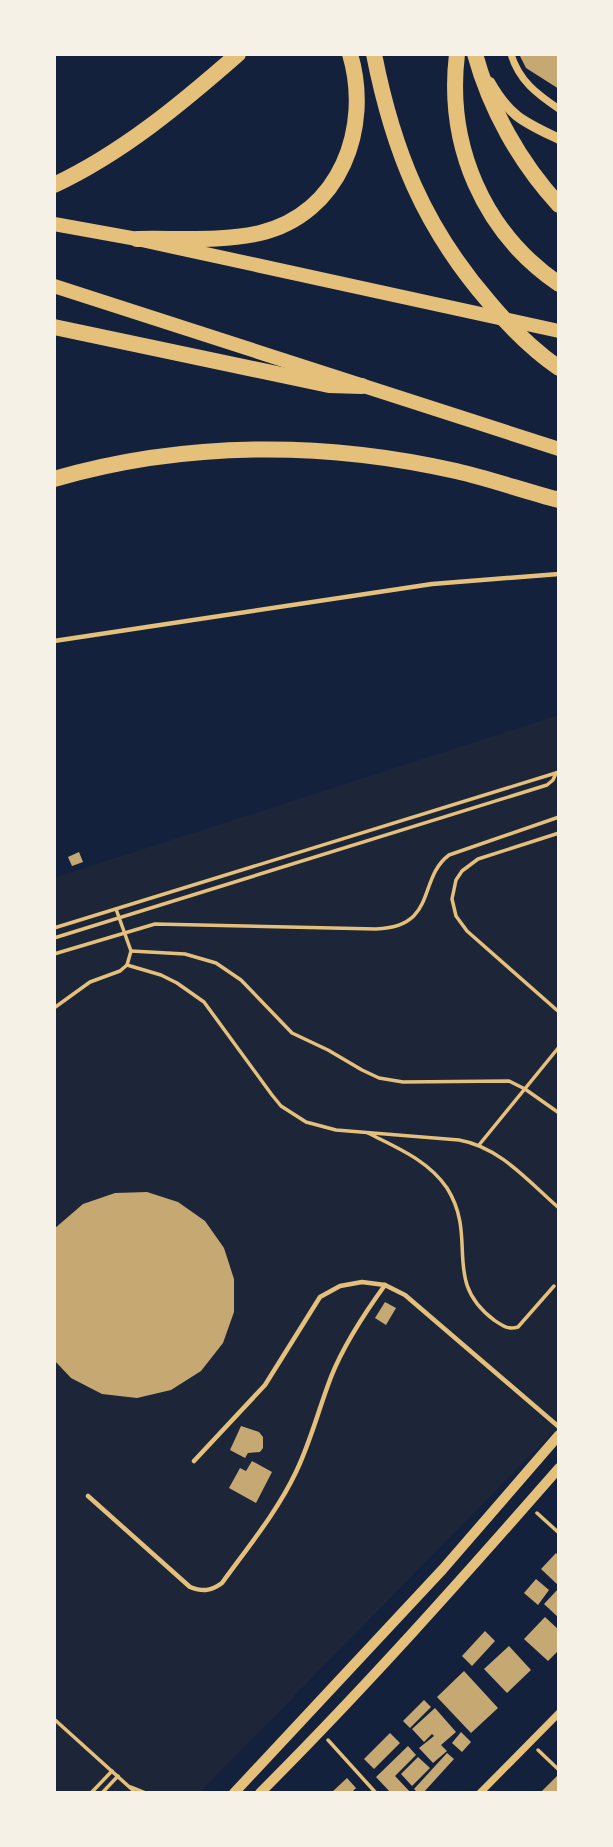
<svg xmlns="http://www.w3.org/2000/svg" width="613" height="1847" viewBox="0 0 613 1847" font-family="'DejaVu Sans',sans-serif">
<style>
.green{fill:#1d2539}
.building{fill:#c6a872}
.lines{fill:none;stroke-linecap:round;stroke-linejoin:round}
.path{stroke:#e5c07b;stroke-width:3.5}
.service{stroke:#e5c07b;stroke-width:4.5}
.minor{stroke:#e5c07b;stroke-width:7}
.tertiary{stroke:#e5c07b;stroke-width:10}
.primary{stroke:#e5c07b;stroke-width:14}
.motorway{stroke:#e5c07b;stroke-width:16}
</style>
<rect width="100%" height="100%" fill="#14213d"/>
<!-- green -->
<polygon class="green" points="559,715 559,1426 199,1793 54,1793 54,878"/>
<!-- building -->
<g class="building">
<polygon points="519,54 559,54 559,89 526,68"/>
<polygon points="79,852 83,862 72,866 68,857"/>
<polygon points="147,1192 178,1202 205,1221 224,1248 234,1279 234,1312 223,1343 201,1371 171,1390 137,1398 102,1394 71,1378 54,1360 54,1229 83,1204 115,1193"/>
<polygon points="385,1302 396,1308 386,1325 375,1318"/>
<polygon points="241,1426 259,1432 263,1437 263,1448 260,1452 248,1453 245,1458 230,1450"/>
<polygon points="252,1461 272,1472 256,1503 229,1488 240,1468 246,1471"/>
<polygon points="556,1553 559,1556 559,1586 541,1569"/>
<polygon points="536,1579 549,1590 538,1605 524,1593"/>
<polygon points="559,1588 559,1618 544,1604"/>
<polygon points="545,1617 559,1630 559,1650 548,1661 524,1639"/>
<polygon points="485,1631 495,1641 472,1666 462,1656"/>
<polygon points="509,1646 531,1670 507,1693 484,1669"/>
<polygon points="464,1671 498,1708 471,1733 437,1697"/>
<polygon points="424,1700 431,1707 410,1728 403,1721"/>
<polygon points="435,1708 456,1732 441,1745 447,1751 433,1763 419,1748 434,1736 432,1734 424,1742 412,1729"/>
<polygon points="461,1732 471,1742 462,1752 452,1743"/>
<polygon points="390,1733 400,1743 374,1769 364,1759"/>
<polygon points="408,1746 416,1755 395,1776 411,1793 391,1793 376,1777"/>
<polygon points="447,1753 454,1759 423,1793 418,1793 414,1789"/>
<polygon points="418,1757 430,1768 412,1786 401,1774"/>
<polygon points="557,1776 559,1778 559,1793 540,1793"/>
<polygon points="347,1778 356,1788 351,1793 331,1793"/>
</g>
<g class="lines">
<!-- path -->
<g class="path">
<polyline points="559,833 478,859 462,871 456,880 452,899 456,916 467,931 559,1012"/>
<polyline points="54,928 559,772"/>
<polyline points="54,938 547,785 553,780 556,773"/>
<polyline points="131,951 185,954 216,963 241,980 292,1033 328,1050 362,1070 379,1078 403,1082 509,1081 525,1089 559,1113"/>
<path d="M 54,954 L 155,924 L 376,929 C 438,927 417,879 449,855 L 559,817"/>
<path d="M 127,965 L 161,975 L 177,983 L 204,1002 L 272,1095 L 281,1106 L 306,1122 L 336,1130 L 459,1140 C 500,1147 529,1182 559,1208"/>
<polyline points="54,1008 90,982 120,971 127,965 131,951 116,909"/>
<path d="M 368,1133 C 397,1148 428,1160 447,1188 C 479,1239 441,1280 494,1320 C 503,1326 508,1330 518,1327 L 554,1286"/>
<polyline points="479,1145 559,1047"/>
<polyline points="537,1513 559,1533"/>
<polyline points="54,1719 136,1793"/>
<polyline points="328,1740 376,1793"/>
<polyline points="538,1750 559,1770"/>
<polyline points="131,1787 146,1793"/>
<polyline points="91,1793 112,1771"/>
<polyline points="102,1793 118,1776"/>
</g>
<!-- service -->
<g class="service">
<polyline points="54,641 432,584 559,574"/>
<polyline points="194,1461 265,1385 320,1297 340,1286 362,1282 385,1285 405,1295 559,1427"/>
<path d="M 88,1496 L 190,1587 C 203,1592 211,1591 222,1583 C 248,1547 277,1512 296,1472 C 311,1441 319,1408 331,1377 C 344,1344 364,1314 385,1285"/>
</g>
<!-- minor -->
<g class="minor">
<path d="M 511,54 C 519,81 537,94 559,109"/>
<polyline points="480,1793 559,1713"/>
</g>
<!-- tertiary -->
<g class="tertiary">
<path d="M 490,82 C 510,117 524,122 559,139"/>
<polyline points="234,1793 443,1569 559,1435"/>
<path d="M 260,1793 C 364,1689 462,1579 559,1468"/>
</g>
<!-- primary -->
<g class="primary">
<polyline points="54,224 137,239 559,331"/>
<polyline points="54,286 559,449"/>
</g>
<!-- motorway -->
<g class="motorway">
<path d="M 374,54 C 393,151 424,227 489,302 C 509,326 533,350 559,368"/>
<path d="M 457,54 C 446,145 483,232 559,284"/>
<path d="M 475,54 C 490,109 520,163 559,205"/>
<path d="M 54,185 C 122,153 181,104 238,54"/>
<path d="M 137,239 C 177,238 221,242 260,233 C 340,214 372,128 350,54"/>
<polyline points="54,327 329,385 362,386"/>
<path d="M 54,479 C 185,441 324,441 456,471 C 491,479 524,491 559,500"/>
</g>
</g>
<!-- border -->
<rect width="613" height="1847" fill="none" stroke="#f6f1e7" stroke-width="112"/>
</svg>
